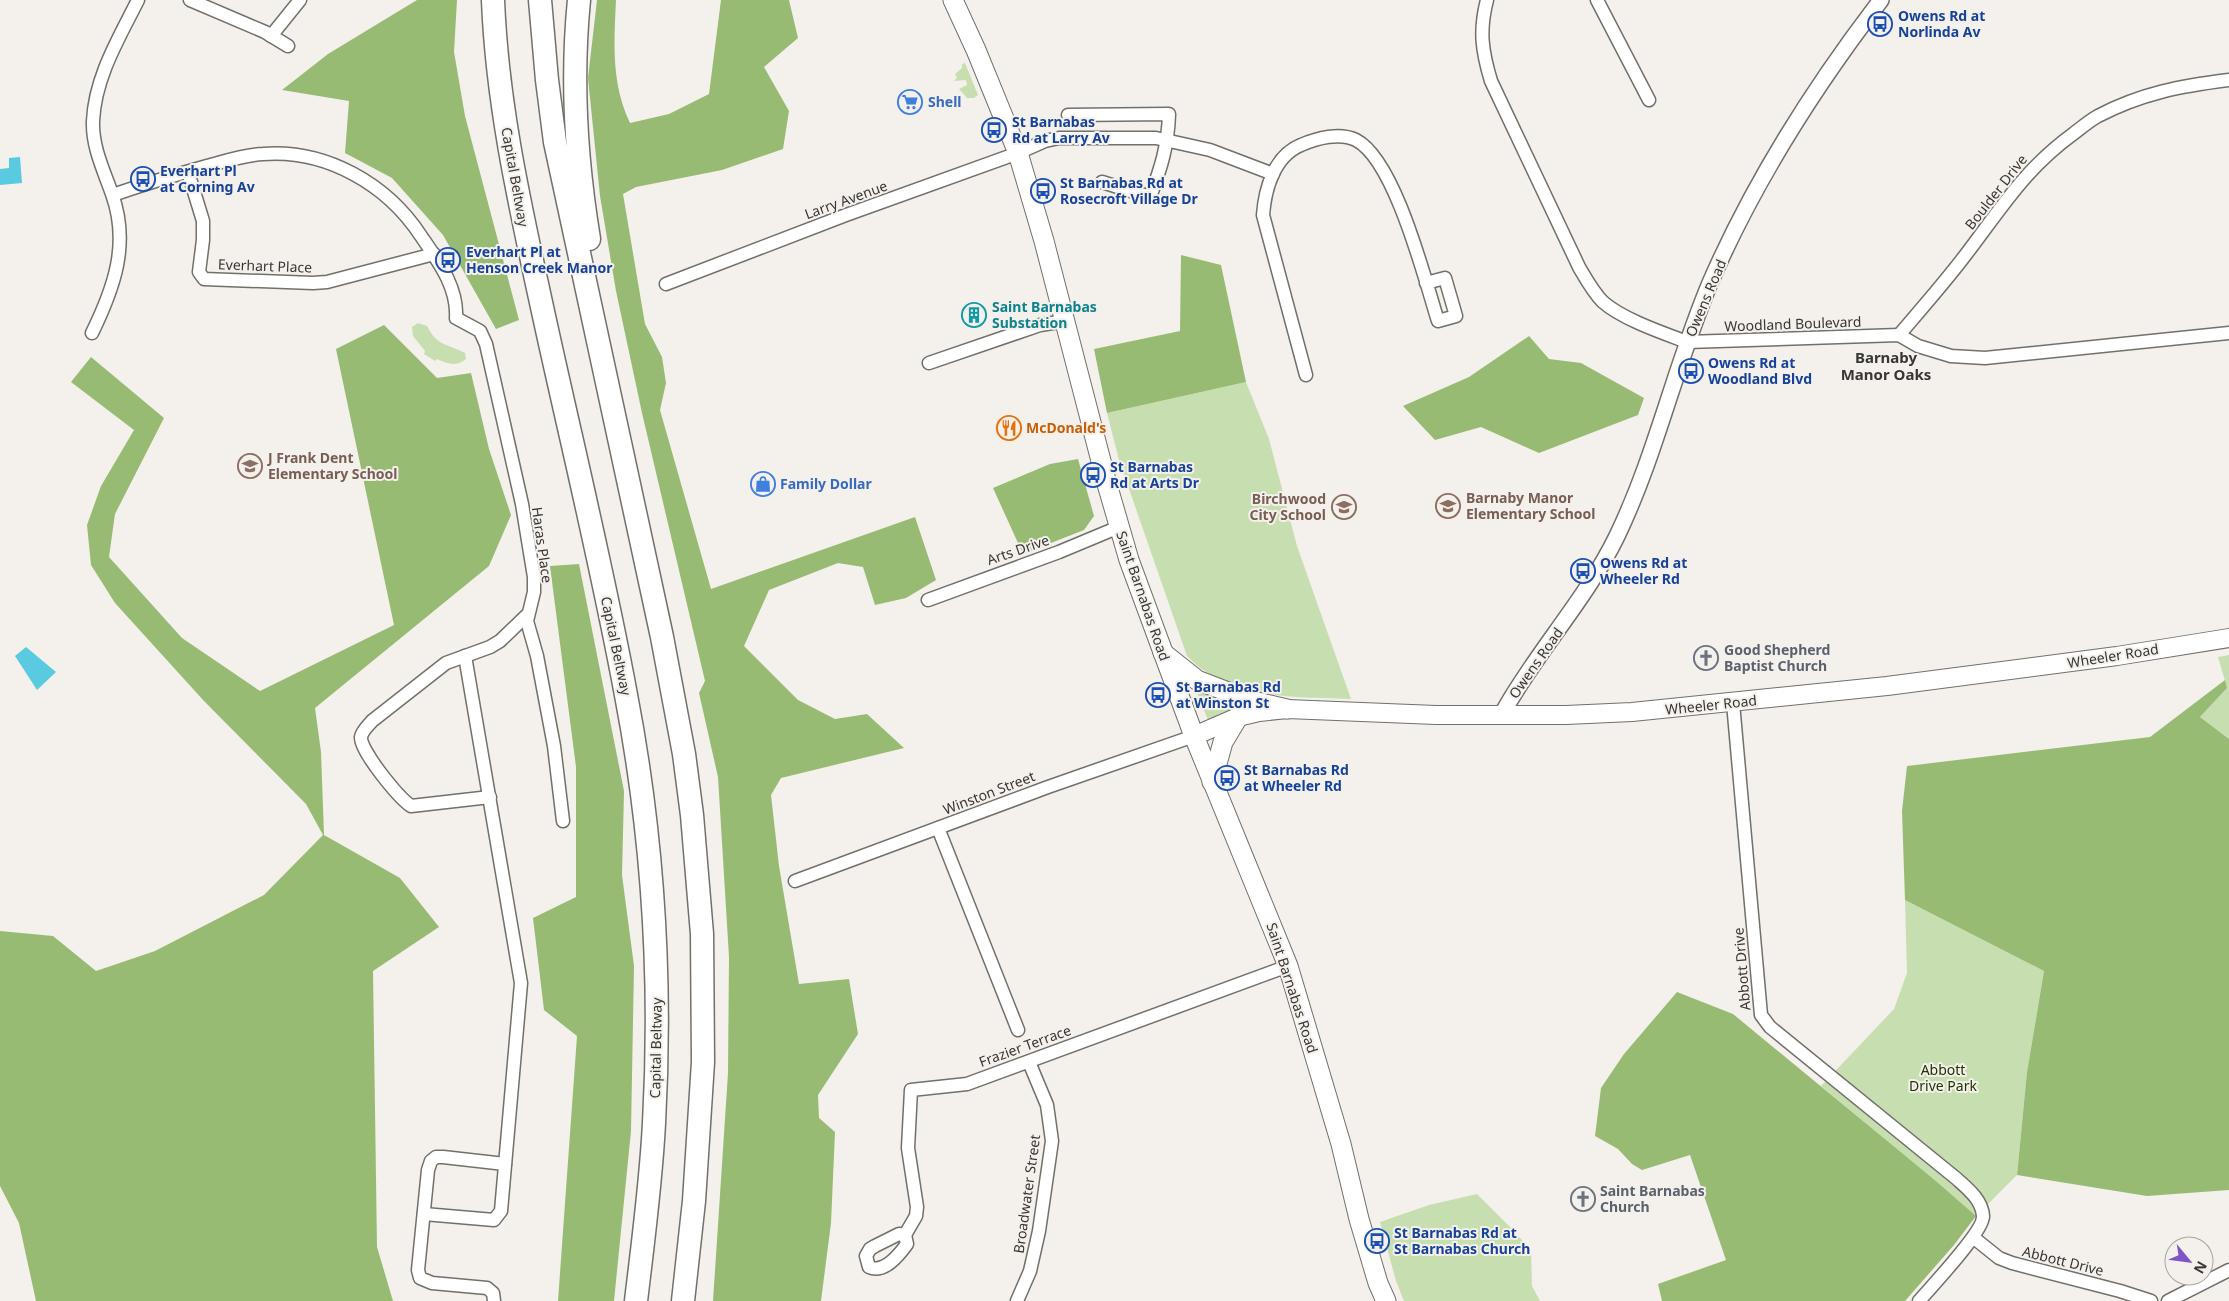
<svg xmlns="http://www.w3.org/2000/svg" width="2229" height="1301" viewBox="0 0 2229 1301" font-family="'Noto Sans',sans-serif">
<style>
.green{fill:#c7dfb0}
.forest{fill:#98bb73}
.water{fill:#5acae1}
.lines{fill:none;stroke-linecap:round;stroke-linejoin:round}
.minor-casing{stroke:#736f6b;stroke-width:15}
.tertiary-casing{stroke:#736f6b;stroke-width:18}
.secondary-casing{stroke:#736f6b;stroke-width:20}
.primary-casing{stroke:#736f6b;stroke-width:21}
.motorway-casing{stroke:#736f6b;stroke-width:25}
.minor{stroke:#fff;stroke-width:12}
.tertiary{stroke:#fff;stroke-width:15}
.secondary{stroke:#fff;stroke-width:18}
.primary{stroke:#fff;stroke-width:19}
.motorway{stroke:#fff;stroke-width:22}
.labels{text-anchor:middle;stroke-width:4;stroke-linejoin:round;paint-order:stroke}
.transit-label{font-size:14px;font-weight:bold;fill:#164399;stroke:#f4f0eb;text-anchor:start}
.shop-label{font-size:14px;font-weight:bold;fill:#366cbe;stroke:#f4f0eb;text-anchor:start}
.street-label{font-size:14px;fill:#383634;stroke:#f4f0eb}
.culture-label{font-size:14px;font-weight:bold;fill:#0d838f;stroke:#f4f0eb;text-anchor:start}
.food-label{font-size:14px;font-weight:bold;fill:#c56008;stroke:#f4f0eb;text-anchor:start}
.education-label{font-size:14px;font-weight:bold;fill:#785e54;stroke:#f4f0eb;text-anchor:start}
.worship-label{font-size:14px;font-weight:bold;fill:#5b616d;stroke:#f4f0eb;text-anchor:start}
.park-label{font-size:14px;fill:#203500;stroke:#f4f0eb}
.neighbourhood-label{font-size:15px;font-weight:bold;fill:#383634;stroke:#f4f0eb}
</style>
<rect width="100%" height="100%" fill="#f4f0eb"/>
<!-- green -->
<g class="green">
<polygon points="965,63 978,95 974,98 967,98 959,89 967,85 966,80 954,81 957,78 955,74 962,68 962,64"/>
<path d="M 418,323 L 427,326 C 437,346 448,344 465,353 L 466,359 C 456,367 448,364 437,359 L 435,361 L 424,354 L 425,351 L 413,336 L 412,327 Z"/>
<path d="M 1246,382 L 1269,439 L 1297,546 L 1351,699 C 1294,697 1229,700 1187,656 L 1119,460 L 1107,413 Z"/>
<polygon points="2229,655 2229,739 2200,717 2227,688 2218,657"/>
<polygon points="1195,688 1250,705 1208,720"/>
<polygon points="1905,900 2044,971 2027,1072 2017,1175 1976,1216 1821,1086 1894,1009 1907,973"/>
<polygon points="1477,1194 1510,1227 1531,1250 1532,1286 1540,1301 1404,1301 1396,1281 1380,1222 1429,1205"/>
</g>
<!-- forest -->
<g class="forest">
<polygon points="417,0 457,0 454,52 465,116 519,320 496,329 443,235 392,178 345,153 349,101 282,90 328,54"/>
<path d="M 597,0 L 616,0 C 614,43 611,83 630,123 L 669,114 L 709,94 L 721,0 L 789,0 L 798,38 L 764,67 L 789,111 L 783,149 L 722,170 L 636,187 L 623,194 L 645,324 L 662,357 L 666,383 L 660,410 L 711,589 L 915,517 L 936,580 L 906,598 L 875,605 L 863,567 L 838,563 L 769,590 L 744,646 L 798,700 L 835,719 L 867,714 L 904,748 L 781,778 L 771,795 L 779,866 L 799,984 L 849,979 L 858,1034 L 818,1095 L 819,1118 L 835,1132 L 831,1223 L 821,1301 L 713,1301 L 728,1073 L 729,957 L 718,777 L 699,693 L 705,681 L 642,413 L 616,291 L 600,196 L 588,78 Z"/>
<polygon points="1181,255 1221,265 1246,382 1107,413 1094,349 1180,331"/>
<polygon points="384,325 437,378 471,373 489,449 511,515 489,566 315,708 321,752 324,835 400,878 439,927 373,971 377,1247 393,1301 36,1301 19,1223 0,1186 0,931 53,936 96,971 155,951 264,895 323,835 306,804 204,701 115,603 91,565 87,525 101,486 134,430 71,382 91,357 164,418 115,514 109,557 182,638 260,691 394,625 336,349"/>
<polygon points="1529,336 1549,359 1581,363 1644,398 1638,415 1539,453 1481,427 1435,440 1403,406 1469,377"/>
<polygon points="1078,459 1094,516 1084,530 1023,554 993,488 1050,464"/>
<polygon points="579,564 624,791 622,875 634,966 631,1131 614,1301 558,1301 577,1036 544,1010 533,918 576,897 576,767 550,566"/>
<polygon points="2225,680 2227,688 2200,717 2229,739 2229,1190 2147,1196 2017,1175 2027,1072 2044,971 1905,900 1902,811 1907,766 2150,737"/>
<polygon points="1677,992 1733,1014 1937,1182 1976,1216 1954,1245 1905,1301 1662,1301 1658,1284 1726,1260 1690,1155 1642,1170 1632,1164 1618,1149 1595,1136 1601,1088 1624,1054"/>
</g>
<!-- water -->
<g class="water">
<polygon points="20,157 22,183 0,185 0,169 9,168 9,158"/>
<polygon points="26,647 56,672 37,690 15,656"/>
</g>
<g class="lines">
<defs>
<g id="minor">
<polyline points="190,0 265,32 288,46"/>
<path d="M 1487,0 C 1479,31 1482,51 1491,81 L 1579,267 C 1586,279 1593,292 1603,302 C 1622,319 1663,333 1687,342 L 1899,335 L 1918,346 L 1951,356 L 1985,358 L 2229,333"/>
<polyline points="1597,0 1649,100"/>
<polyline points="271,36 300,0"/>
<path d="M 1068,115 L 1169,114 C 1168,146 1161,168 1150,197 L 1102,182"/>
<polyline points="188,172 203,221 203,240 199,272 204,279 313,283 327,282 434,254"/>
<path d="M 113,195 C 144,184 175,175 207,166 C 226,161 244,155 263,154 C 326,149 387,184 421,236 C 438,261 458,287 456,318 L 480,331 L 486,344 L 522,504 L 534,577 L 534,592 L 527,621 L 537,656 L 554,746 L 563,821"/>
<polyline points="666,284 846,215 1018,153 1045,141 1059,138 1156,138 1210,150 1273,174"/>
<path d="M 92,333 C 114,288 130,244 112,194 C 104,171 92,147 93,121 C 95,77 119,38 138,0"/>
<path d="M 1899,335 C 1922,308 1946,281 1967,253 C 2002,207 2025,169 2073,134 C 2081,128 2089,121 2098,116 C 2142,93 2181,86 2229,80"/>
<polyline points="929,363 1040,325 1065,321"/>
<path d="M 1306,375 L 1263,215 C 1265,189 1274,156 1301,145 C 1317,138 1340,132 1356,140 C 1395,160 1425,280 1438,321 L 1456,316 L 1445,278 L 1426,283"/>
<polyline points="928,600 1059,552 1119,527"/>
<path d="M 1733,703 L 1761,1015 L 1770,1027 L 1957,1179 C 1968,1189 1982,1200 1983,1216 C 1984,1231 1931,1287 1919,1301"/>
<path d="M 490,797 L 411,806 C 399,798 360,751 361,737 C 362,731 368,726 372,721 L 446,663 L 490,647 L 500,641 L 527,615"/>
<polyline points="938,828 1018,1030"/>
<polyline points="795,881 1048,787 1194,736"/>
<polyline points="424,1214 494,1220 501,1211 521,983 465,656"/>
<path d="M 899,1234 L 905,1235 L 907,1244 C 899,1255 884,1274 869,1267 L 866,1256 L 870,1249 L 875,1246 Z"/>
<polyline points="905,1235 916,1216 917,1207 908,1148 911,1090 967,1084 1288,966"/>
<polyline points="1974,1238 1999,1258 2012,1263 2120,1291 2151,1301"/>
<polyline points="494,1301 493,1293 487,1288 432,1283 420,1278 418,1270 428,1170 431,1161 436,1157 443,1157 505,1164"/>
<polyline points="1017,1301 1030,1271 1039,1231 1052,1141 1047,1105 1029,1062"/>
<polyline points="2168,1301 2229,1270"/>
</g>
<path id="tertiary" d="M 1502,714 C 1536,652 1586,600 1617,536 C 1656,455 1675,366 1710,283 C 1753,184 1815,86 1881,0"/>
<polyline id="secondary" points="1194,736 1238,717 1259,712 1287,709 1436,715 1566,715 1632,712 1887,686 2117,656 2229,638"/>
<g id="primary">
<polyline points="953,0 976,50 1018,153 1044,241 1107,484 1129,560 1194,736 1288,966 1341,1144 1359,1219 1378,1283 1386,1301"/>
<polyline points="1163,653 1197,680 1249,700 1287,709"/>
<polyline points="1212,782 1223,742 1238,717"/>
</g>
<g id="motorway">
<path d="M 493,0 C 497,104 520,206 542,307 C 570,436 602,565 626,695 C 653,836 662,980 654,1123 C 651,1183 643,1242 636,1301"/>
<polyline points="540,0 547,80 555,142 662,637 684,754 692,815 702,934 703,1062 694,1201 683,1301"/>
<path d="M 579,0 C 571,80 576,160 589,239"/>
</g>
</defs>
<!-- minor casing -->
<use href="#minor" class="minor-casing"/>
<!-- tertiary casing -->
<use href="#tertiary" class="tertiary-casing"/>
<!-- secondary casing -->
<use href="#secondary" class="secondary-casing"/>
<!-- primary casing -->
<use href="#primary" class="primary-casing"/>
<!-- motorway casing -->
<use href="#motorway" class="motorway-casing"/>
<!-- minor -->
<use href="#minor" class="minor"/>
<!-- tertiary -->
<use href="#tertiary" class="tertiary"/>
<!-- secondary -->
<use href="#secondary" class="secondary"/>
<!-- primary -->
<use href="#primary" class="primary"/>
<!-- motorway -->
<use href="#motorway" class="motorway"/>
</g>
<!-- icons -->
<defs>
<symbol id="bus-ring" viewBox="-11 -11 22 22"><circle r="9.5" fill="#f4f0eb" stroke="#1a4fb4" stroke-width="1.5"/><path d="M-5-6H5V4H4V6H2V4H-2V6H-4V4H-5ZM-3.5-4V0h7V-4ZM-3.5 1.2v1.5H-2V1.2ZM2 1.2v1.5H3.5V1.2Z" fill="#1a4fb4"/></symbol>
<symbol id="supermarket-ring" viewBox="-11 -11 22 22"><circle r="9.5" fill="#f4f0eb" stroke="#3f7fe0" stroke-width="1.5"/><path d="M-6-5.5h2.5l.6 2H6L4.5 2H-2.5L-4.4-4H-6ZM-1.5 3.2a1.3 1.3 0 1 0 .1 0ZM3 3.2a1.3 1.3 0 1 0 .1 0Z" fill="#3f7fe0"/></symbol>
<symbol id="building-ring" viewBox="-11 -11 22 22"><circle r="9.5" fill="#f4f0eb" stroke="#0f9aa8" stroke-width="1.5"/><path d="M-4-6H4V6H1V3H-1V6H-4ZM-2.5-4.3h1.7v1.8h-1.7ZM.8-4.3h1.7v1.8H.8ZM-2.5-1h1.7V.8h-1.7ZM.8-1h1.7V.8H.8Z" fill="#0f9aa8"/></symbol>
<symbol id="restaurant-ring" viewBox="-11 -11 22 22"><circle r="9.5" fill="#f4f0eb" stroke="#e8710a" stroke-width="1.5"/><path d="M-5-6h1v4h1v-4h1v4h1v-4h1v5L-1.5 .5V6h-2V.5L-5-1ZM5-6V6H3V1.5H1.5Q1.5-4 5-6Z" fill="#e8710a"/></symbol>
<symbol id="school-ring" viewBox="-11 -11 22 22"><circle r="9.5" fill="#f4f0eb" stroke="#8d6e63" stroke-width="1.5"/><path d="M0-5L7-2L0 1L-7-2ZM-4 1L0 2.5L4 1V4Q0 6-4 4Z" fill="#8d6e63"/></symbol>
<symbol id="shop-ring" viewBox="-11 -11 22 22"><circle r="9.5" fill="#f4f0eb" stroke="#3f7fe0" stroke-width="1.5"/><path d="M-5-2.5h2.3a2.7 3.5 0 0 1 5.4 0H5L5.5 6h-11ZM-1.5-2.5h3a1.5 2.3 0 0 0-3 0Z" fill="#3f7fe0"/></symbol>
<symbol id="church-ring" viewBox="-11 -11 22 22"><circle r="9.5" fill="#f4f0eb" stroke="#6b7280" stroke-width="1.5"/><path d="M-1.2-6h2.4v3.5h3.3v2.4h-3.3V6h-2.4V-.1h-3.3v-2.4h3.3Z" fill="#6b7280"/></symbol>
</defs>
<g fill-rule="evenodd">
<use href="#bus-ring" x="1866" y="10" width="28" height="28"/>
<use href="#supermarket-ring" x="896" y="88" width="28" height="28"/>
<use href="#bus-ring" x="980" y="116" width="28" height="28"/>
<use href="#bus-ring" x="129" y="165" width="28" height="28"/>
<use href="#bus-ring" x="1029" y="177" width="28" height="28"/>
<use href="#bus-ring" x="434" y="246" width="28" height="28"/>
<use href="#building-ring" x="960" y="301" width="28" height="28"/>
<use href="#bus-ring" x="1677" y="357" width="28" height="28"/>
<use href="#restaurant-ring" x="995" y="414" width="28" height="28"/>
<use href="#school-ring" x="236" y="452" width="28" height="28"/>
<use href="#bus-ring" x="1079" y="461" width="28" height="28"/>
<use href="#shop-ring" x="749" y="470" width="28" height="28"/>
<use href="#school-ring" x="1434" y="492" width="28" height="28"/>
<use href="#school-ring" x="1330" y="493" width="28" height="28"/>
<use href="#bus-ring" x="1569" y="557" width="28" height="28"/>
<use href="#church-ring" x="1692" y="644" width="28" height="28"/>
<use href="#bus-ring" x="1144" y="681" width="28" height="28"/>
<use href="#bus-ring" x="1213" y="764" width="28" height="28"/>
<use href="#church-ring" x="1569" y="1185" width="28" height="28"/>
<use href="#bus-ring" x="1363" y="1227" width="28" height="28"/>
</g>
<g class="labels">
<!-- transit labels -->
<g class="transit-label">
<text x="1898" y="21">Owens Rd at<tspan x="1898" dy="16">Norlinda Av</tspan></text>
<text x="1012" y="127">St Barnabas<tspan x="1012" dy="16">Rd at Larry Av</tspan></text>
<text x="160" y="176">Everhart Pl<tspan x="160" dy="16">at Corning Av</tspan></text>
<text x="1060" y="188">St Barnabas Rd at<tspan x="1060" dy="16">Rosecroft Village Dr</tspan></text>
<text x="466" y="257">Everhart Pl at<tspan x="466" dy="16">Henson Creek Manor</tspan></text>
<text x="1708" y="368">Owens Rd at<tspan x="1708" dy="16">Woodland Blvd</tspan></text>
<text x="1110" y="472">St Barnabas<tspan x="1110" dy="16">Rd at Arts Dr</tspan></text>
<text x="1600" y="568">Owens Rd at<tspan x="1600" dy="16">Wheeler Rd</tspan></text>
<text x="1176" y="692">St Barnabas Rd<tspan x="1176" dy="16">at Winston St</tspan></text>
<text x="1244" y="775">St Barnabas Rd<tspan x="1244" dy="16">at Wheeler Rd</tspan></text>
<text x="1394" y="1238">St Barnabas Rd at<tspan x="1394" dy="16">St Barnabas Church</tspan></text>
</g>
<!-- shop labels -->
<g class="shop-label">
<text x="928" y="107">Shell</text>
<text x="780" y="489">Family Dollar</text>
</g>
<!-- street labels -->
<g class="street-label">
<text transform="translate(515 177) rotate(80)" y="5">Capital Beltway</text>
<text transform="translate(1996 192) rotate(-52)" y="5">Boulder Drive</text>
<text transform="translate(846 200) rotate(-20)" y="5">Larry Avenue</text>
<text transform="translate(265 266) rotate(2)" y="5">Everhart Place</text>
<text transform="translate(1706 298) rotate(-67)" y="5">Owens Road</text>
<text transform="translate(1793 324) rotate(-2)" y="5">Woodland Boulevard</text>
<text transform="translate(542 545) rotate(82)" y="5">Haras Place</text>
<text transform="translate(1018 550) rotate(-19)" y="5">Arts Drive</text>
<text transform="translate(1143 596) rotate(71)" y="5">Saint Barnabas Road</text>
<text transform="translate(616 646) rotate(78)" y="5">Capital Beltway</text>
<text transform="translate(2113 656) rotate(-9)" y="5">Wheeler Road</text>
<text transform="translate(1536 663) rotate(-55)" y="5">Owens Road</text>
<text transform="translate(1711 705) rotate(-6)" y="5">Wheeler Road</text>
<text transform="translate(989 793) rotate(-21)" y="5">Winston Street</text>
<text transform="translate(1742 969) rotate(-95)" y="5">Abbott Drive</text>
<text transform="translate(1292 988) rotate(72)" y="5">Saint Barnabas Road</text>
<text transform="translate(1025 1046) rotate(-20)" y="5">Frazier Terrace</text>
<text transform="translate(656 1048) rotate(-89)" y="5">Capital Beltway</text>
<text transform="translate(1027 1194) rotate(-82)" y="5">Broadwater Street</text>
<text transform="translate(2063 1261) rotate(14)" y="5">Abbott Drive</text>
</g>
<!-- culture labels -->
<g class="culture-label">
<text x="992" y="312">Saint Barnabas<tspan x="992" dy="16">Substation</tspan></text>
</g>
<!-- food labels -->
<g class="food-label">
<text x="1026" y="433">McDonald's</text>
</g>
<!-- education labels -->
<g class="education-label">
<text x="268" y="463">J Frank Dent<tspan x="268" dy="16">Elementary School</tspan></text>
<text x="1466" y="503">Barnaby Manor<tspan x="1466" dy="16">Elementary School</tspan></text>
<text x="1326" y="504" text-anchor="end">Birchwood<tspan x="1326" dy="16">City School</tspan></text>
</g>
<!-- worship labels -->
<g class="worship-label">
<text x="1724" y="655">Good Shepherd<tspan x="1724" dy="16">Baptist Church</tspan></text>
<text x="1600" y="1196">Saint Barnabas<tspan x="1600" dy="16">Church</tspan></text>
</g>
<!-- park labels -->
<g class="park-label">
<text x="1943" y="1075">Abbott<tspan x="1943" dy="16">Drive Park</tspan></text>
</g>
<!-- neighbourhood labels -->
<g class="neighbourhood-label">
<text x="1886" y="363">Barnaby<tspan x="1886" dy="17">Manor Oaks</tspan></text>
</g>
</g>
<!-- north arrow -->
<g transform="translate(2189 1261) rotate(119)"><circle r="24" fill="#f4f0eb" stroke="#a9a6a2"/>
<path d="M0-4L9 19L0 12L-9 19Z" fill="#8153cb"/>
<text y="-8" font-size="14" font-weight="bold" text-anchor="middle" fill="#383634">N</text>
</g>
</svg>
